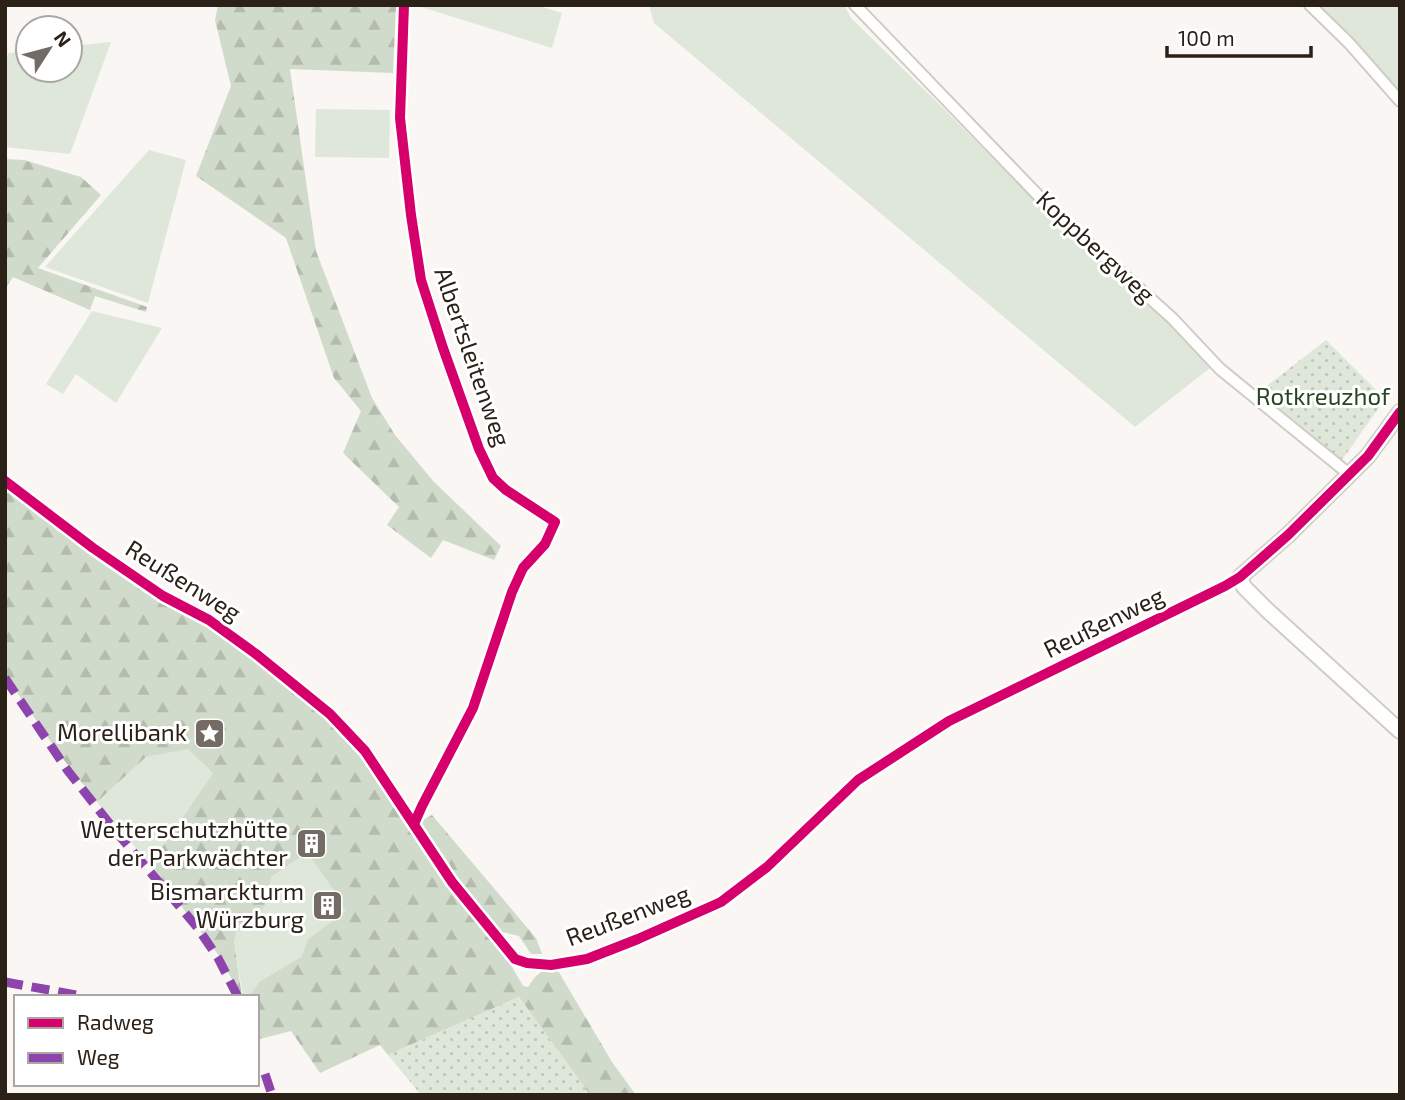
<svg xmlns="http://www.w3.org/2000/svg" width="1405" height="1100" viewBox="0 0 1405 1100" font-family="'Exo 2',sans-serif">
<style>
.grass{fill:#dfe7da}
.forest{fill:url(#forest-firs)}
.park{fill:url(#park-dots)}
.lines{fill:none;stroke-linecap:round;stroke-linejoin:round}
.minor-casing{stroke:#d1cbc5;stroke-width:14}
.tertiary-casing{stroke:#d1cbc5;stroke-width:18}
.minor{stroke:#fefefd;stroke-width:10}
.tertiary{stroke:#fefefd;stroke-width:14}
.quiet{stroke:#8e44ad;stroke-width:9;stroke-dasharray:18 9;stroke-linecap:butt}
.cycleway-casing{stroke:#fff;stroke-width:15}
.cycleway{stroke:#d6006c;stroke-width:10}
.labels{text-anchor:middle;stroke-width:6;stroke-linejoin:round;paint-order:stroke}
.street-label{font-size:24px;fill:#2c2117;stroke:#fff}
.park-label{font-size:24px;fill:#27451e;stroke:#fff}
.poi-label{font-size:24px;fill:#2c2117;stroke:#fff;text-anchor:end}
</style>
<defs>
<pattern id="forest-firs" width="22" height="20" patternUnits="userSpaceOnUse" patternTransform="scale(1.75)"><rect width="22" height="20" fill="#d1dbcb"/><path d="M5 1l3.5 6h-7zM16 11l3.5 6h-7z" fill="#b4bcae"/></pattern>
<pattern id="park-dots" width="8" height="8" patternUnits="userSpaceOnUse" patternTransform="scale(1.75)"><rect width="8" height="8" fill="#dfe7da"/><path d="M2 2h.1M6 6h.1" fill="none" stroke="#c0c6ba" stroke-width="1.8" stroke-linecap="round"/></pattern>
</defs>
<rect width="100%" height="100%" fill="#f9f6f3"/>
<!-- grass -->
<g class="grass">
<polygon points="415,5 536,5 562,13 552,48"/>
<polygon points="649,5 844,5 851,18 942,107 1066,232 1158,311 1210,368 1135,427 654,23"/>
<polygon points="1313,5 1400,5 1400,99"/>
<polygon points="111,42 70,154 5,147 5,70 8,53 28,51 28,70 70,70 70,46"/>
<polygon points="316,109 390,110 389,158 315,157"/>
<polygon points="149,150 186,160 148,303 45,267"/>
<polygon points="92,311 162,328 116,403 76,374 63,394 46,384"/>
<polygon points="188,748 213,773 150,865 97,802 146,757"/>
<polygon points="302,856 311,858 334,891 345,911 308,939 301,957 260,981 248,997 243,997 234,942 236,931 248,927 270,890 271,877"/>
</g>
<!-- forest -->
<g class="forest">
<polygon points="218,5 396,5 393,73 290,69 316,251 372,398 395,435 434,482 501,546 494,560 443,540 431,558 387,525 399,507 343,453 361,411 334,378 286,238 196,176 231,86 215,20"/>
<polygon points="5,159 24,160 81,177 101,195 38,268 147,307 146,312 95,296 90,310 13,277 5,289"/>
<path d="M 5,486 L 90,553 L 160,600 L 206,624 L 258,661 L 324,714 L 340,731 L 377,776 L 410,823 L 457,897 L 508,960 L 523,986 L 528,987 C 535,976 542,967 557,969 L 612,1062 L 636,1095 L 590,1095 L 519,997 L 388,1055 L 380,1045 L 320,1073 L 291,1031 L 260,1039 L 257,1032 L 257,997 L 248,997 L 260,981 L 301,957 L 308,939 L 345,911 L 334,891 L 311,858 L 302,856 L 271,877 C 270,902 259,923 236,932 L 234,942 L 242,997 L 217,953 L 150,865 L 213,773 L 188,749 L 146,757 L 97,802 L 60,755 L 5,675 Z"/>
<polygon points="432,815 536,938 542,954 531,954 519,936 498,931 450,872 419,822"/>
</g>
<!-- park -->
<g class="park">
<polygon points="1326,340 1385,399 1340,463 1255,395"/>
<polygon points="519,997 590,1095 421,1095 388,1055"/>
</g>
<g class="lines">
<defs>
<g id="minor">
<polyline points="404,5 400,118 411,215 421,280 443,348 479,449 493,478 506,490 555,522 545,544 523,568 512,592 473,708 422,806 414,824"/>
<polyline points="855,5 1057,215 1172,318 1220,369 1349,474"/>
<polyline points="1310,5 1349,43 1400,101"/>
<polyline points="5,481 93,548 163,596 209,620 256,654 330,714 365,751 452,882 515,959 527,963 551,965 587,959 638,939 721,902 767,867 858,780 949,721 1225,586 1240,577"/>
</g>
<polyline id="tertiary" points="1400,412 1368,456 1288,535 1240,577 1244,587 1267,610 1400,731"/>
</defs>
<!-- minor casing -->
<use href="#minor" class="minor-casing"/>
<!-- tertiary casing -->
<use href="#tertiary" class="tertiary-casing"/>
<!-- minor -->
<use href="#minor" class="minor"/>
<!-- tertiary -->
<use href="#tertiary" class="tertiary"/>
<!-- quiet -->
<g class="quiet">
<polyline points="5,678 68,771 117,833 197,927 218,958 238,997"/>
<polyline points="5,982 82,996"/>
<polyline points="265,1074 272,1095"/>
</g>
<defs>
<g id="cycleway">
<polyline points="404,5 400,118 411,215 421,280 443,348 479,449 493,478 506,490 555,522 545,544 523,568 512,592 473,708 422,806 414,824"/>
<polyline points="5,481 93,548 163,596 209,620 256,654 330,714 365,751 452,882 515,959 527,963 551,965 587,959 638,939 721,902 767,867 858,780 949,721 1225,586 1240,577 1288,535 1368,456 1400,412"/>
</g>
</defs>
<!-- cycleway casing -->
<use href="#cycleway" class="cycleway-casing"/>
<!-- cycleway -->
<use href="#cycleway" class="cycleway"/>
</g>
<!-- icons -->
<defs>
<symbol id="sight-square" viewBox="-11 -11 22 22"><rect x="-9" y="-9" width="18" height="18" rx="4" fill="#746c64" stroke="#fff"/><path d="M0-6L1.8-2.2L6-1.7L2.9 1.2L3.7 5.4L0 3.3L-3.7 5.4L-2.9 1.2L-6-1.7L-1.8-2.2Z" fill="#fff"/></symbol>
<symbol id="building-square" viewBox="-11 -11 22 22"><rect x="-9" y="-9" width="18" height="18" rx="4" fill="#746c64" stroke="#fff"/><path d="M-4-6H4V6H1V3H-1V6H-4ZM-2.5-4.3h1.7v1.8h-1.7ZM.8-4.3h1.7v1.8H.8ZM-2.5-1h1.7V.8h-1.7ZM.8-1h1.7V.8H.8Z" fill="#fff"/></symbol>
</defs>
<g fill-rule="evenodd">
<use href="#sight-square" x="192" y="716" width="35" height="35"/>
<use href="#building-square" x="294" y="826" width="35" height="35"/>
<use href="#building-square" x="310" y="888" width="35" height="35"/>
</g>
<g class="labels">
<!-- street labels -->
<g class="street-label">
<text transform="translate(1095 247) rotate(43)" y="8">Koppbergweg</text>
<text transform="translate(472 357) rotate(71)" y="8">Albertsleitenweg</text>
<text transform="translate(183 581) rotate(32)" y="8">Reußenweg</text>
<text transform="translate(1104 623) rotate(-26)" y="8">Reußenweg</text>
<text transform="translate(628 916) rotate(-21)" y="8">Reußenweg</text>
</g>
<!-- park labels -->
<g class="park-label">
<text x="1323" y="405">Rotkreuzhof</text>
</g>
<!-- poi labels -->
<g class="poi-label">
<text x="187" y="741">Morellibank</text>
<text x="288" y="838">Wetterschutzhütte<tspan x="288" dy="28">der Parkwächter</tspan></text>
<text x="304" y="900">Bismarckturm<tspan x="304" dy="28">Würzburg</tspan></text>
</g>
</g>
<!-- border -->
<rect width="1405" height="1100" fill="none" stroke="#2c2117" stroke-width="14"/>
<!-- legend -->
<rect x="14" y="995" width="245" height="91" fill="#ffffff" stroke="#aba6a2" stroke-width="2"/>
<rect x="28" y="1018" width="35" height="10" fill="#d6006c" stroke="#aba6a2" stroke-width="2"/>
<text x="77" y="1030" font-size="21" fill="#2c2117">Radweg</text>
<rect x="28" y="1053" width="35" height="10" fill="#8e44ad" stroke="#aba6a2" stroke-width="2"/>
<text x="77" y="1065" font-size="21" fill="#2c2117">Weg</text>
<!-- north arrow -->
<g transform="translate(49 49) rotate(54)"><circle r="33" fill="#ffffff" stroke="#aba6a2" stroke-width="2"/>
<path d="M0-5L12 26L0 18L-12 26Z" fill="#746c64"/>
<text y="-10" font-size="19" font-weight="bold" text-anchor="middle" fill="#2c2117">N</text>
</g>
<!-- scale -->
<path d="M1167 46v10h144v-10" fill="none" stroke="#2c2117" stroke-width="3.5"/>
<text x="1178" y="46" font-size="21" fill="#2c2117" stroke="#ffffff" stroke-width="5" paint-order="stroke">100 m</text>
</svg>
